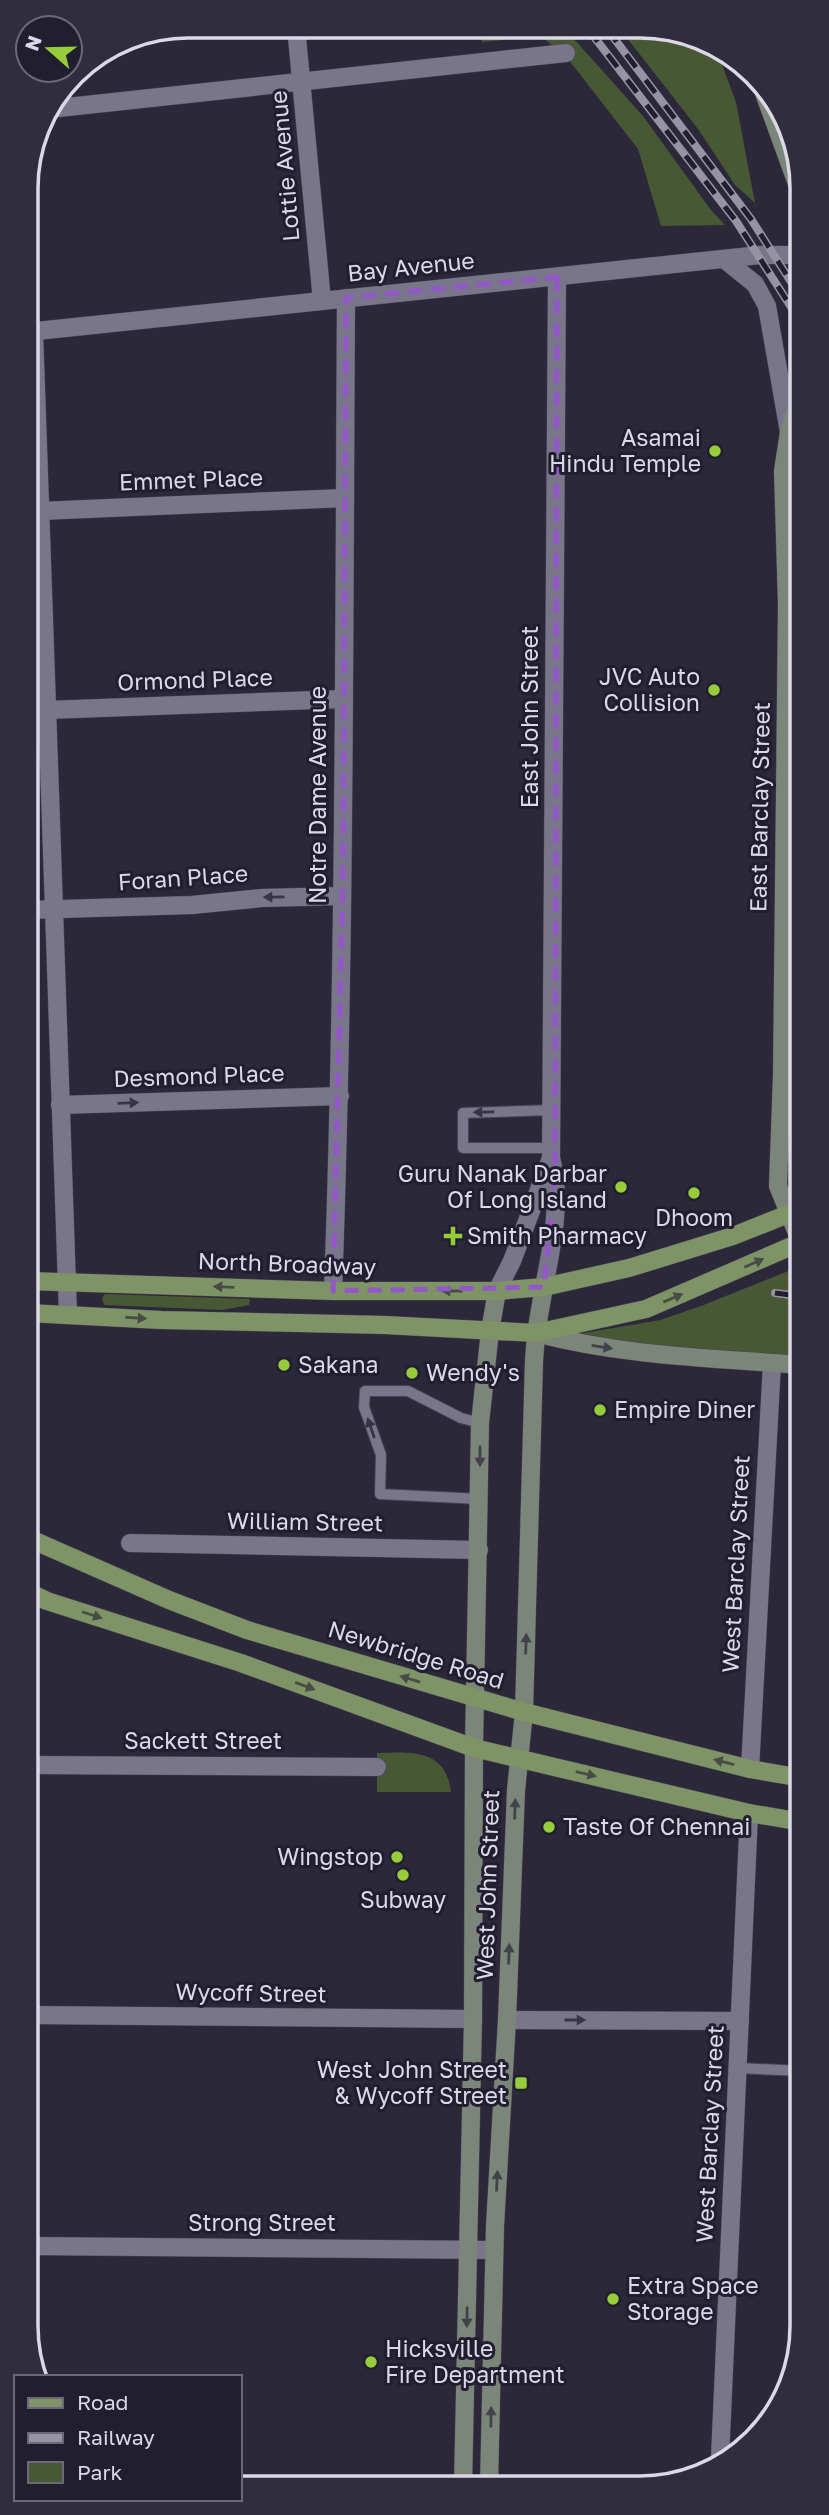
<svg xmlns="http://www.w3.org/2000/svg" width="829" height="2515" viewBox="0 0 829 2515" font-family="'Golos Text',sans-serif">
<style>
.green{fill:#485734}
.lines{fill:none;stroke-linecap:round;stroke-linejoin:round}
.lane-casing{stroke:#484454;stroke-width:12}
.street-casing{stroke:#484454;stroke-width:19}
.secondary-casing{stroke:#484454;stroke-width:19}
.primary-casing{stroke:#484454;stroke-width:19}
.lane{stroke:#79768b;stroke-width:10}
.street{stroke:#79768b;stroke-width:18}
.secondary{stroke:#7c8579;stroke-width:18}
.primary{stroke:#7f9466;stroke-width:18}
.rail-casing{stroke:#9693a2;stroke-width:8}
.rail{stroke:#211e30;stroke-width:5;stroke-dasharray:16;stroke-linecap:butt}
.oneway{fill:#373447}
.oneway2{fill:#474d46}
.oneway3{fill:#41424a}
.marked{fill:none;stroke:#9357c9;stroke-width:5;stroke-dasharray:14 9;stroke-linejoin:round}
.poi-dot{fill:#96cc3a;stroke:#211e30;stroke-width:2.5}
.labels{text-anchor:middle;stroke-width:6;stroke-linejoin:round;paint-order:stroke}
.street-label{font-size:23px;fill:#dbd9e6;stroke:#211e30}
.poi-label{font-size:23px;fill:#dbd9e6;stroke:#211e30;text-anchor:start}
.rim{fill:none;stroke:#dbd9e6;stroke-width:3.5}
</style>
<rect width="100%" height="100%" fill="#2b283a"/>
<!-- green -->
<g class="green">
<polygon points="480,28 565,29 643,116 711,210 725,225 661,226 638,149 568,59 541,36 482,42"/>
<path d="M 620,29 L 638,29 C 651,45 666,39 683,35 L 718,54 L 736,102 L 755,203 L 735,185 L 698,129 Z"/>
<polygon points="801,1266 801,1359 594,1341 572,1335 660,1320 701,1306"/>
<polygon points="105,1294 250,1299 249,1305 222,1310 104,1305 102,1298"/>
<path d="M 377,1753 C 412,1752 446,1749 451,1792 L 377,1792 Z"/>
</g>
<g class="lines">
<defs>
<g id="lane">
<polyline points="783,903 801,904"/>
<polyline points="552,1148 463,1148 463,1113 553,1110"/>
<polyline points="480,1423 461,1418 408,1391 365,1391 364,1407 381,1455 380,1494 480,1499"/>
<polyline points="738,2068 802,2071"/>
</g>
<g id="street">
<polyline points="296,27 322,301"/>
<polyline points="49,109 566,53"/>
<polyline points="724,259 755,284 767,306 789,432"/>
<polyline points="34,331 68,1314"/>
<polyline points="27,332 760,255 800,255"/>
<polyline points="40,511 345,498"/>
<polyline points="47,710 344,699"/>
<polyline points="28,910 192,905 262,898 342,896"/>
<polyline points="60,1105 340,1096"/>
<path d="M 544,1287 C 552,1245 562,1200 551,1158 L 557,277"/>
<path d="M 333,1291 C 345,960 344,629 346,298"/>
<polyline points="497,1291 512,1261 551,1158"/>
<polyline points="130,1543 479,1550"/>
<polyline points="29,1765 377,1767"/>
<polyline points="750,1769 772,1363"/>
<polyline points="29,2015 473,2019"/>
<polyline points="507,2020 740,2021"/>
<polyline points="29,2246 494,2250"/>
<polyline points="720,2458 749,1813"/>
</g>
<g id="secondary">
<polyline points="760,82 800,192"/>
<polyline points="800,399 789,432 783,471 787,604 782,1075 778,1186 801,1243"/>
<path d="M 536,1333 C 623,1356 712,1358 801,1365"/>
<polyline points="463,2486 473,2019 474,1748 480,1423 490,1331 497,1291"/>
<polyline points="489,2486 495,2226 507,2020 516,1790 524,1712 534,1361 536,1333 544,1287"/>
</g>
<g id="primary">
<polyline points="28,1281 333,1291 497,1291 544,1287 629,1268 733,1236 801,1209"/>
<polyline points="28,1313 161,1320 385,1325 536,1333 646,1309 801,1242"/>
<polyline points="28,1538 169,1600 247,1630 524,1712 750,1769 802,1778"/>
<polyline points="28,1592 47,1601 241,1663 474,1748 749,1813 802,1822"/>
</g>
</defs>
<!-- lane casing -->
<use href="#lane" class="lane-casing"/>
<!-- street casing -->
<use href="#street" class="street-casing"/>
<!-- secondary casing -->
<use href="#secondary" class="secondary-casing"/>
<!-- primary casing -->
<use href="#primary" class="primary-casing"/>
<!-- lane -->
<use href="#lane" class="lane"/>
<!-- street -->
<use href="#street" class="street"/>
<!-- secondary -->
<use href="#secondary" class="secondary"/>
<!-- primary -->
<use href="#primary" class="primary"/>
<defs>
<g id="rail">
<polyline points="588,29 736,221 800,321"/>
<polyline points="607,29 751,219 800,296"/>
<polyline points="775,1293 799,1296"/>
</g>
</defs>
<!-- rail casing -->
<use href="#rail" class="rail-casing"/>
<!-- rail -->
<use href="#rail" class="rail"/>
</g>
<!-- one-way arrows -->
<defs><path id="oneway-solid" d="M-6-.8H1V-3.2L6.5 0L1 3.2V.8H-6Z" transform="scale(1.75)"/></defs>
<g class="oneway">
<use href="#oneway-solid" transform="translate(274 897) rotate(179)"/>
<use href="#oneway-solid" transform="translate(128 1103) rotate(-2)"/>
<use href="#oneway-solid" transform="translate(484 1112) rotate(179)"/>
<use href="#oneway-solid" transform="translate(371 1428) rotate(-109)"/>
<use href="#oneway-solid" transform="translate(575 2020)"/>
</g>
<g class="oneway2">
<use href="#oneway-solid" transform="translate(754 1263) rotate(-24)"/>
<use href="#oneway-solid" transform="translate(224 1287) rotate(-178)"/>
<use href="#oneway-solid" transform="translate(452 1291) rotate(-180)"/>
<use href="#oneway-solid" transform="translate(673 1298) rotate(-23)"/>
<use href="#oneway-solid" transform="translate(136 1318) rotate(4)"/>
<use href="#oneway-solid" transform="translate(92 1615) rotate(18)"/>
<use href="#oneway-solid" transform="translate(410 1679) rotate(-163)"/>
<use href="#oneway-solid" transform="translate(305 1686) rotate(20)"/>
<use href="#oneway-solid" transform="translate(724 1762) rotate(-166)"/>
<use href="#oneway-solid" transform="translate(586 1774) rotate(13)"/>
</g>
<g class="oneway3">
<use href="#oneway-solid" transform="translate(602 1347) rotate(9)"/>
<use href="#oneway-solid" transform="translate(480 1456) rotate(90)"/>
<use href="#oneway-solid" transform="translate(526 1644) rotate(-88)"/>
<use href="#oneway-solid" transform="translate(515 1809) rotate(-88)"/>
<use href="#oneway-solid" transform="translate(509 1954) rotate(-88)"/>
<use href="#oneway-solid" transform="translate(497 2181) rotate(-87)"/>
<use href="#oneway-solid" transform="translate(467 2317) rotate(91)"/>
<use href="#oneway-solid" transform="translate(491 2417) rotate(-89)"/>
</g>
<!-- marked area -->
<path class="marked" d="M 557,277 L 555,1175 L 544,1287 L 333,1291 L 343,872 L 346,298 Z"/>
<!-- markers -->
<g class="poi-dot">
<circle cx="715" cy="451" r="7"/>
<circle cx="714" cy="690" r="7"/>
<circle cx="621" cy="1187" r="7"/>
<circle cx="694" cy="1193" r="7"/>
<path d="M449.5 1225.5h7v7h7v7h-7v7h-7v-7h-7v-7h7z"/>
<circle cx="284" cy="1365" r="7"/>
<circle cx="412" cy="1373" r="7"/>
<circle cx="600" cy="1410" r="7"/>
<circle cx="549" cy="1827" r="7"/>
<circle cx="397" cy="1857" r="7"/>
<circle cx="403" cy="1875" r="7"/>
<rect x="514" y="2076" width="14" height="14" rx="3.5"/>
<circle cx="613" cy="2299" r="7"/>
<circle cx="371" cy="2362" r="7"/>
</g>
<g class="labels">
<!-- street labels -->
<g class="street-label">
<text transform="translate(285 166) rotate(-95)" y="8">Lottie Avenue</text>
<text transform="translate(411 267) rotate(-6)" y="8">Bay Avenue</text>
<text transform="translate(191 480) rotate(-2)" y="8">Emmet Place</text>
<text transform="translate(195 680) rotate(-2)" y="8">Ormond Place</text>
<text transform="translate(530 717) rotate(-90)" y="8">East John Street</text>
<text transform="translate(318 795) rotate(-90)" y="8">Notre Dame Avenue</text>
<text transform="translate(760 807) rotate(-89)" y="8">East Barclay Street</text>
<text transform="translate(183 878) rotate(-4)" y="8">Foran Place</text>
<text transform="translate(199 1076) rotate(-2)" y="8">Desmond Place</text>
<text transform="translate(287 1264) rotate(2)" y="8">North Broadway</text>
<text transform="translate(305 1522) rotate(1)" y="8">William Street</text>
<text transform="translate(736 1564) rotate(-87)" y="8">West Barclay Street</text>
<text transform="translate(416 1655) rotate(17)" y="8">Newbridge Road</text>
<text x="203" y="1749">Sackett Street</text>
<text transform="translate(488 1885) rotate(-88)" y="8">West John Street</text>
<text transform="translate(251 1993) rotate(1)" y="8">Wycoff Street</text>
<text transform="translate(710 2134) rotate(-87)" y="8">West Barclay Street</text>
<text x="262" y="2231">Strong Street</text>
</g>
<!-- poi labels -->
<g class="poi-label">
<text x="701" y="446" text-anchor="end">Asamai<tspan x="701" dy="26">Hindu Temple</tspan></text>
<text x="700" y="685" text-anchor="end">JVC Auto<tspan x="700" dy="26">Collision</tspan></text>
<text x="607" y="1182" text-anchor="end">Guru Nanak Darbar<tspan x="607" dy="26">Of Long Island</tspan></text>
<text x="694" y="1226" text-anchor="middle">Dhoom</text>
<text x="467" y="1244">Smith Pharmacy</text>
<text x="298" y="1373">Sakana</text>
<text x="426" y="1381">Wendy's</text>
<text x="614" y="1418">Empire Diner</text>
<text x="563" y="1835">Taste Of Chennai</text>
<text x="383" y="1865" text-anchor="end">Wingstop</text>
<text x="403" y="1908" text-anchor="middle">Subway</text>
<text x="507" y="2078" text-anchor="end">West John Street<tspan x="507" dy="26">&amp; Wycoff Street</tspan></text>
<text x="627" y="2294">Extra Space<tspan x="627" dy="26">Storage</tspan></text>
<text x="385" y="2357">Hicksville<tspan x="385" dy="26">Fire Department</tspan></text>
</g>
</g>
<!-- crop -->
<path d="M0 0H829V2515H0ZM188 38H640A150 150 0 0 1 790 188V2326A150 150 0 0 1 640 2476H188A150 150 0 0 1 38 2326V188A150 150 0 0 1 188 38Z" fill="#302d3f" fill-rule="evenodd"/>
<path class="rim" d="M188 38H640A150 150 0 0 1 790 188V2326A150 150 0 0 1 640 2476H188A150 150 0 0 1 38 2326V188A150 150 0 0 1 188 38Z"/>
<!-- legend -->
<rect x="14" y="2375" width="228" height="126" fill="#211e30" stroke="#6b6979" stroke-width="2"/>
<rect x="28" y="2398" width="35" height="10" fill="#7f9466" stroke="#6b6979" stroke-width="2"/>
<text x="77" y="2410" font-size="21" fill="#dbd9e6">Road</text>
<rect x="28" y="2433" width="35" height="10" fill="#9693a2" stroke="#6b6979" stroke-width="2"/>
<text x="77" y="2445" font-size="21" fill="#dbd9e6">Railway</text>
<rect x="28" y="2462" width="35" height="21" fill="#485734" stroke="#6b6979" stroke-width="2"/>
<text x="77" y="2480" font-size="21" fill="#dbd9e6">Park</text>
<!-- north arrow -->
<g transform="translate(49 49) rotate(290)"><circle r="33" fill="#211e30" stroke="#6b6979" stroke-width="2"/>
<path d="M0-5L12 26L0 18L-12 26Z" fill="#96cc3a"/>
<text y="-10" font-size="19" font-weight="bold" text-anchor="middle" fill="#dbd9e6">N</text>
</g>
</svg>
